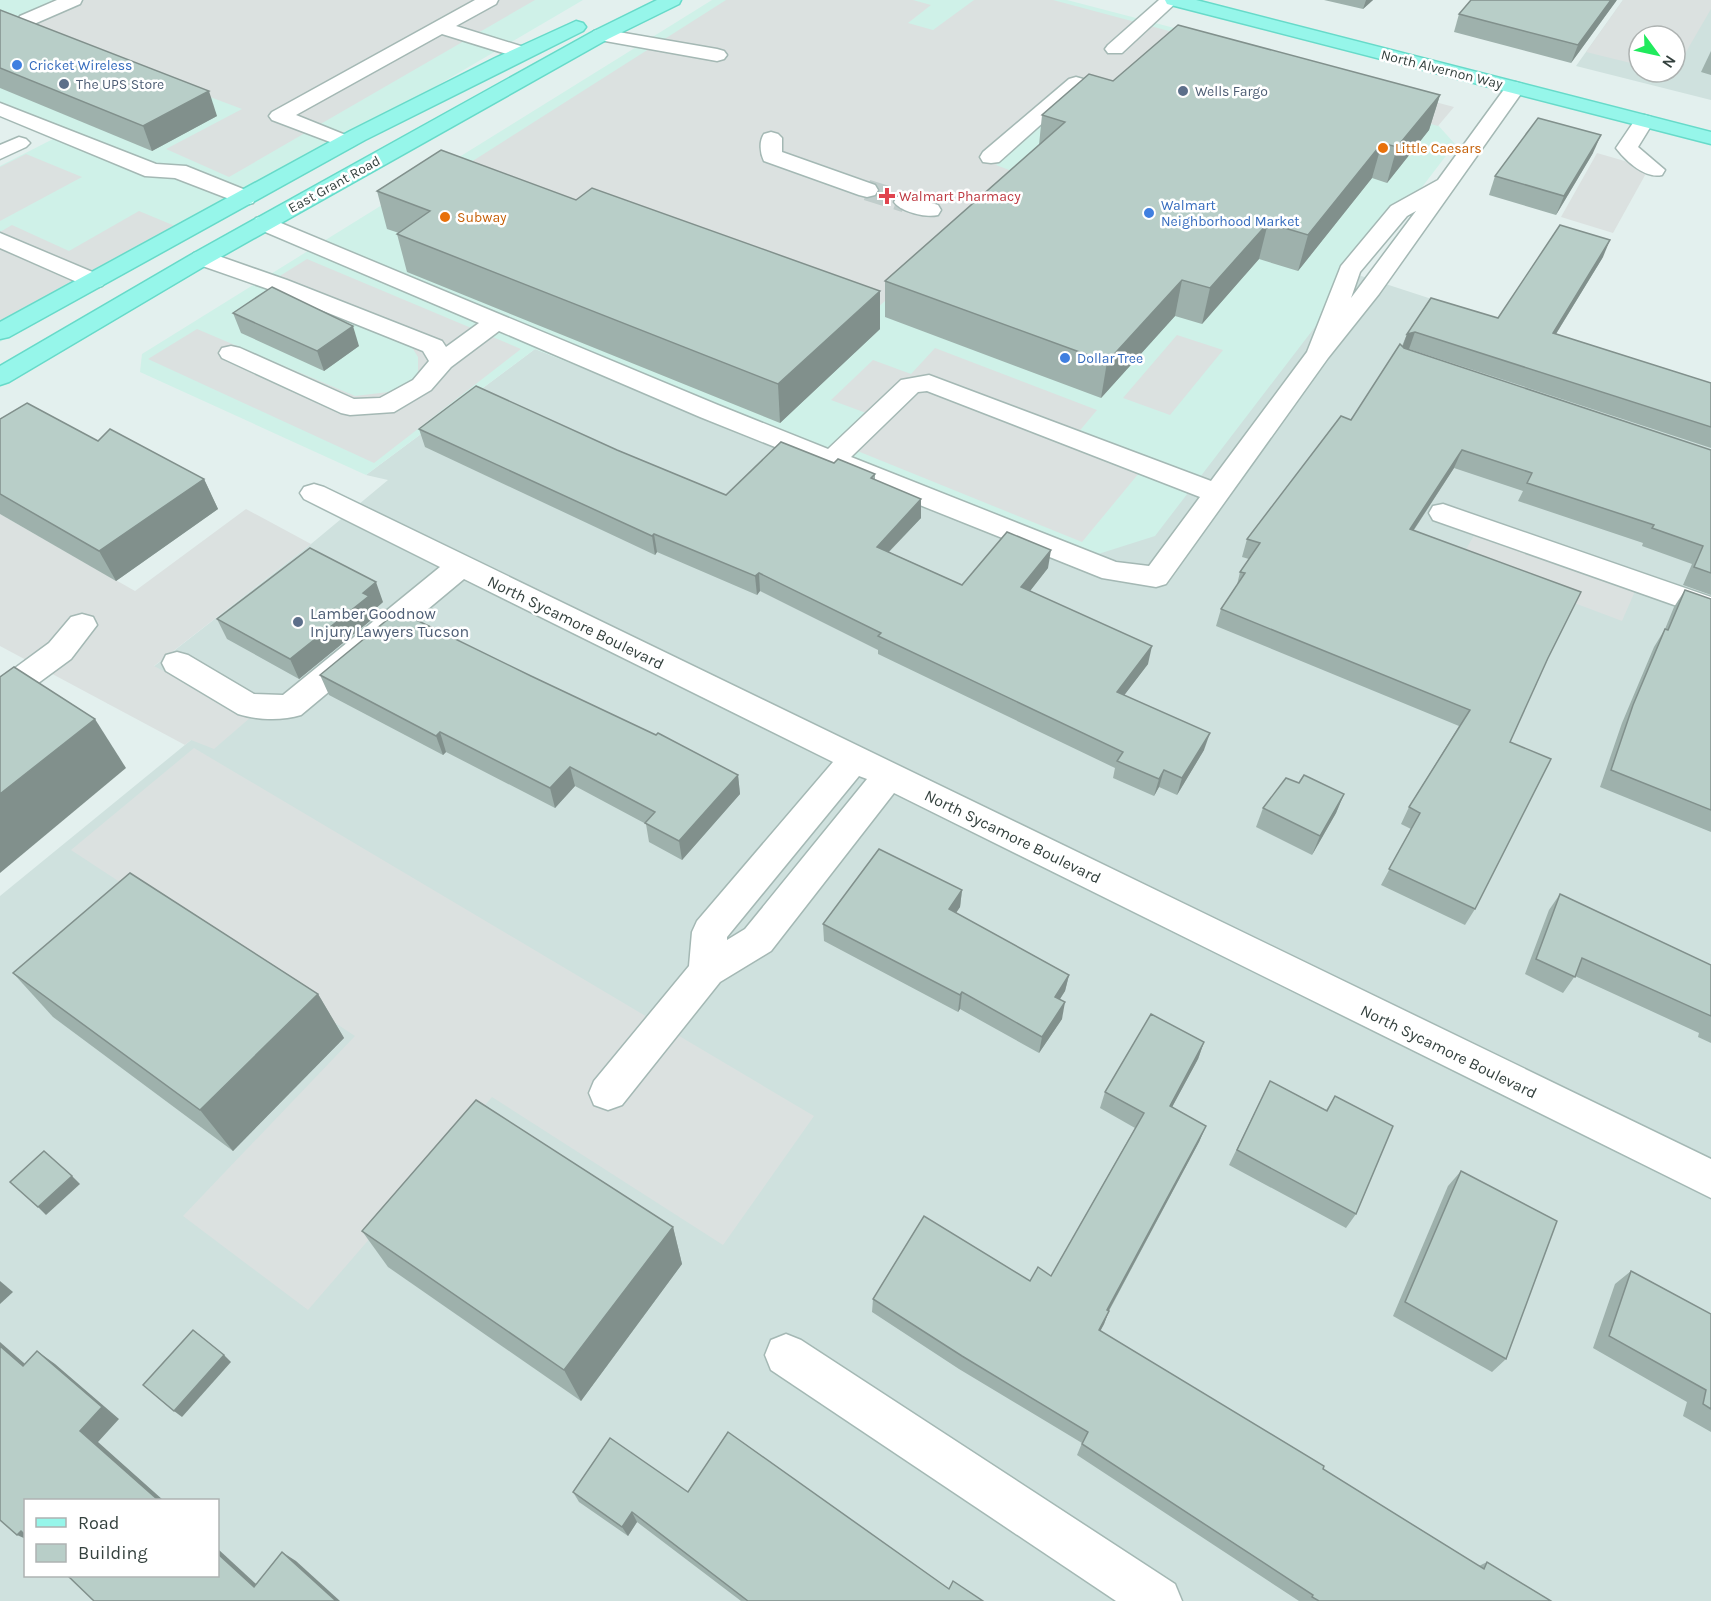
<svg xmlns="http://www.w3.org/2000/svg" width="1711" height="1601" viewBox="0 0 1711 1601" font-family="Karla,sans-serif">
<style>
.residential{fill:#cfe1de;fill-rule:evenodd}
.commercial{fill:#cff1e8}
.parking{fill:#dbe1e0}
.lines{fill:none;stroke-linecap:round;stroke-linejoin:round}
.minor-tunnel{stroke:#c0cdcb;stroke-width:21;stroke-dasharray:21 10;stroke-linecap:butt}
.minor-casing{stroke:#a4b8b4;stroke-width:3}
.major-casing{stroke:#67dac9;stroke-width:3}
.minor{fill:#fff;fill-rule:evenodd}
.major{fill:#96f6ea;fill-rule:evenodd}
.wall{fill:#9eb1ac}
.shaded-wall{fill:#81908c}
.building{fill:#b8cec8;stroke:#81908c;stroke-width:1.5}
.shop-dot{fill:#3f7fe0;stroke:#fff;stroke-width:2}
.service-dot{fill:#5c6f8a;stroke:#fff;stroke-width:2}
.food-dot{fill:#e8710a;stroke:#fff;stroke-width:2}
.health-dot{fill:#e0444e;stroke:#fff;stroke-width:2}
.labels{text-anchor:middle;stroke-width:5;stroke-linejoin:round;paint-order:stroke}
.far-shop-label{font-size:14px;fill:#366cbe;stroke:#fff;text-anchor:start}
.far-street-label{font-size:14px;fill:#34413e;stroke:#fff}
.far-service-label{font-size:14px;fill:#4e5e75;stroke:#fff;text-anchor:start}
.far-food-label{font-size:14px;fill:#c56008;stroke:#fff;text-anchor:start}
.far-health-label{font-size:14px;fill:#be3a42;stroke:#fff;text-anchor:start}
.service-label{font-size:16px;fill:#4e5e75;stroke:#fff;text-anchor:start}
.street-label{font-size:16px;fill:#34413e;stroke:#fff}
</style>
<rect width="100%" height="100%" fill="#e3f0ee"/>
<!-- residential -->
<g class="residential">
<path d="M 1623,0 L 1711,0 L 1711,100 L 1576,66 ZM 1639,36 L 1675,36 L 1675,72 L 1639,72 Z"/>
<path d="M 1355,274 L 1711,390 L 1711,1601 L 0,1601 L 0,896 L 191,740 L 107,703 L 311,544 L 388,480 L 366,475 L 535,349 L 1070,563 ZM 26,1500 L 218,1500 L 218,1576 L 26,1576 Z"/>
</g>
<!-- commercial -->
<g class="commercial">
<polygon points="0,0 583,0 0,342 0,166 55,138 0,115"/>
<polygon points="712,0 1067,0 1324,67 1418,103 1455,144 1155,536 1070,563 535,349 366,475 140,372 142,354"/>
</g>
<!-- parking -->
<g class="parking">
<polygon points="84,0 535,0 229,177 166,149 242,109 24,27"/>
<polygon points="726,0 913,0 931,5 908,23 933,30 974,0 1053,0 1454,107 1438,126 1154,48 1097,100 1076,94 996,165 1023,175 862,322 457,171"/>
<polygon points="1623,0 1711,0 1711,9 1675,71 1675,36 1639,36 1639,65 1586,52"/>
<polygon points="1597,153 1649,168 1613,233 1561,217"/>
<polygon points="26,154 82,177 0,221 0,167"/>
<polygon points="139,211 175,226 0,328 0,232 12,225 69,251"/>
<polygon points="307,259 521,349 374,463 148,359 197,329 355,396 397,391 418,376 418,357 411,346 267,284"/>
<polygon points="1177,335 1223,350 1170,415 1123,398"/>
<polygon points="935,348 1097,410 1067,446 1139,473 1082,542 855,450 885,420 831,400 873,360 911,374"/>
<polygon points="246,509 311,544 154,666 251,717 214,749 191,740 185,745 0,646 0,514 135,591"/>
<polygon points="1477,530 1636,589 1622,621 1460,560"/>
<polygon points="194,748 814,1116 723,1245 492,1097 308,1310 183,1216 355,1036 71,850"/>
</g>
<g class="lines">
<!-- minor-tunnel -->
<polyline class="minor-tunnel" points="867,190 905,202"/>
<defs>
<g id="minor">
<polygon points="57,0 82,0 80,4 34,24 20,24 18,20 20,16"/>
<polygon points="475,0 498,0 496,4 456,26 527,48 530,52 527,56 513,56 442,34 296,115 353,138 357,142 353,146 346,148 272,120 269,116 272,112"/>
<polygon points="1159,0 1179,0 1122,53 1108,53 1105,49 1108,45"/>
<polygon points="601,29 717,49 724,51 727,55 724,59 717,61 594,39 591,35 594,31"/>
<polygon points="1076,77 1083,79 1086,83 1083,87 999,162 991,163 983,162 980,157 983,152 1069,79"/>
<path d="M 1515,82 L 1522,84 L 1525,88 L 1379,294 L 1328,358 L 1166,584 L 1156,587 L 1102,578 L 700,417 L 499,331 L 451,367 L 431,390 L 394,412 L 350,415 L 341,413 L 222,358 L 219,353 L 222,348 L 231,346 L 240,348 L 354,399 L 380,398 L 413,380 L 429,361 L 423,351 L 271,290 L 194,263 L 190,258 L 194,253 L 202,251 L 210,253 L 287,280 L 442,341 L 446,347 L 479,323 L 256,228 L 253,223 L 256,218 L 264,216 L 718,405 L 828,449 L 901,380 L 929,375 L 1211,481 L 1307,352 L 1341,266 L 1391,206 L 1438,180 L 1508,84 ZM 1416,211 L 1351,298 L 1360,272 L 1407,216 ZM 927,391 L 1200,497 L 1149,566 L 1116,562 L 851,457 L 918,392 Z"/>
<polygon points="0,103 156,164 186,166 253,193 256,198 253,203 245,205 175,178 145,176 0,116"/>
<path d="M 1644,115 L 1651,117 L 1654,121 L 1638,147 L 1665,170 L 1662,175 C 1645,179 1626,161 1616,148 L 1637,117 Z"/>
<path d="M 771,132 L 778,134 L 782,138 L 782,152 L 875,185 L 878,190 L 875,195 L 867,197 L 859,195 L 764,161 C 760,153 759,141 764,134 Z"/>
<polygon points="19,137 26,139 30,143 26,147 0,159 0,145"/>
<path d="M 905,195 L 938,205 L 941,210 L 938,215 C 926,218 901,212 894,202 L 897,197 Z"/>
<polygon points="0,233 102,276 106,281 102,286 94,288 86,286 0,248"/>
<path d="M 314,484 L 324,487 L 1711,1159 L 1711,1198 L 894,793 L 771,951 L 720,982 L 622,1105 L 608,1110 L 594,1105 L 589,1093 L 594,1081 L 689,966 L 692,932 L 697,921 L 833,762 L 464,579 L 301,715 C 282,721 257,720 238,714 L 166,671 L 162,663 L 166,655 L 177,652 L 188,655 L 254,694 L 283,695 L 440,567 L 304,499 L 300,493 L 304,487 ZM 859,776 L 867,779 L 745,929 L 727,940 L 727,937 Z"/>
<polygon points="1443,504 1711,597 1711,618 1433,520 1429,513 1433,506"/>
<polygon points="82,614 93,617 97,625 71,659 11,703 0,707 0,679 49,643 71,617"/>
<polygon points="786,1334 801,1340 1175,1584 1182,1601 1116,1601 771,1370 765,1355 771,1340"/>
</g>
<g id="major">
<polygon points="657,0 681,0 679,4 608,39 210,263 9,382 0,385 0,366 194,253 594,31"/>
<polygon points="1165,0 1196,0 1711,132 1711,144 1167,4"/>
<polygon points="576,21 583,23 586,27 583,31 365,140 9,337 0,339 0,322 350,131 495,58"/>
</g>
</defs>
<!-- minor casing -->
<use href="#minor" class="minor-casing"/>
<!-- major casing -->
<use href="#major" class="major-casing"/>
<!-- minor -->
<use href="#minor" class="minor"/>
<!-- major -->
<use href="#major" class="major"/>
</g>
<!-- wall -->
<g class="wall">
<polygon points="1324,0 1373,0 1363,9"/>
<polygon points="1616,1 1571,63 1454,32 1459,14"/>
<polygon points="0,10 217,116 152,151 0,88"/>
<polygon points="1711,51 1711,75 1701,72"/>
<polygon points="1113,81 1440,95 1429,130 1387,183 1372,178 1298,271 1259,259 1202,324 1175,316 1101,398 885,317 885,281 1039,145 1042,115"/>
<polygon points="1593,153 1556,215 1489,195 1495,176"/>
<polygon points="377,191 576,200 880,329 780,423 407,272 397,234 399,233 387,229"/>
<polygon points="1603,257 1556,334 1711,383 1711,448 1409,349 1407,349 1711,450 1711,595 1683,585 1692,564 1642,546 1643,543 1518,501 1523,491 1454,468 1414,530 1548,658 1510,742 1475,909 1465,925 1381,885 1411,829 1401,824 1409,807 1459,726 1216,626 1221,609 1237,585 1240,572 1249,559 1242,557 1247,539 1351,420 1402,346 1407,334 1431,298 1498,318"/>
<polygon points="233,313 359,346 324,371 241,333"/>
<polygon points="0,419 98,441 204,479 218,509 116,581 0,514"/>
<polygon points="419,429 617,450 726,495 834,463 875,474 875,480 921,518 889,552 962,585 1048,568 1030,591 1148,664 1124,695 1204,750 1177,795 1159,787 1154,796 1113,778 1115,768 878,654 878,650 760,591 757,595 657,552 655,555 425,447"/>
<polygon points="1685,590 1711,599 1711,832 1600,787 1622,723 1654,647 1665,629 1674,607"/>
<polygon points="383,602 374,610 376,616 299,679 227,639 217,619"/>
<polygon points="320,675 531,676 738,775 740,794 682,860 649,842 646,824 575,786 555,808 446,752 443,755 329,695"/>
<polygon points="1344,794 1336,813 1312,855 1256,827 1263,808"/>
<polygon points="962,890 960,907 956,913 1069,975 1065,991 1060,999 1062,1019 1039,1053 960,1009 958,1012 824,941 823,924"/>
<polygon points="1560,894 1711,965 1711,1043 1698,1037 1699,1033 1575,976 1563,993 1525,974 1549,910"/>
<polygon points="13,973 318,994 344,1038 233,1151 53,1017"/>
<polygon points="1204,1042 1198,1059 1172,1107 1206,1126 1199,1142 1109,1311 1104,1324 1100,1331 1479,1566 1487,1562 1551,1601 1299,1601 1077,1455 1082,1443 959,1369 872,1312 873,1299 1030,1281 1051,1276 1135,1128 1100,1108 1105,1092"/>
<polygon points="1270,1081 1326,1110 1335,1096 1356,1214 1346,1228 1229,1165"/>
<polygon points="1461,1171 1506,1359 1492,1372 1393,1316 1448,1186"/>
<polygon points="673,1227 682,1264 581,1401 388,1267 362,1231"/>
<polygon points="1631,1271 1711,1314 1711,1432 1683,1416 1687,1402 1593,1348 1615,1284"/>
<polygon points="573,1492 688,1492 983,1601 741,1601 637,1522 628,1536 579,1502"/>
</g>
<!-- shaded-wall -->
<g class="shaded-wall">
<polygon points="1366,0 1373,0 1363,9"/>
<polygon points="1611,0 1617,0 1571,63 1578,45"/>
<polygon points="209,91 217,116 152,151 143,126"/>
<polygon points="1440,95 1429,130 1387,183 1397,147"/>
<polygon points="1601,135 1593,153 1556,215 1564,196"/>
<polygon points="1382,143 1372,178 1298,271 1308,235"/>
<polygon points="1268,223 1259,259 1202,324 1210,288"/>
<polygon points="1610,240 1603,257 1546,350 1553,333"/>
<polygon points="1182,280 1175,316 1101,398 1107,362"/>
<polygon points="880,291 880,329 780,423 778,384"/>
<polygon points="353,326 359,346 324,371 317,351"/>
<polygon points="1415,332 1409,349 1401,351 1407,334"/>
<polygon points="1462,450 1454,468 1403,546 1410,529"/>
<polygon points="204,479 218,509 116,581 99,551"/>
<polygon points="921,499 921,518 876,565 877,547"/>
<polygon points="654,534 657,552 655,555 652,536"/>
<polygon points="1051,550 1048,568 1019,605 1021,587"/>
<polygon points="759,573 760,591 757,595 755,576"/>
<polygon points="376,582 383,602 374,610 376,616 299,679 290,659 363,593"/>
<polygon points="1152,646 1148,664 1113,710 1117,692"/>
<polygon points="95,719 126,768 0,873 0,794"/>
<polygon points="440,732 446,752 443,755 436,736"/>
<polygon points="1210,733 1204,750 1177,795 1182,778"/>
<polygon points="570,767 575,786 555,808 550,788"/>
<polygon points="1164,770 1159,787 1154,796 1159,779"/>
<polygon points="738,775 740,794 682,860 679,841"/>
<polygon points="1344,794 1336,813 1312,855 1320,836"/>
<polygon points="962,890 960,907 947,926 949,909"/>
<polygon points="1069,975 1065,991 1051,1013 1055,997"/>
<polygon points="962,992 960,1009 958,1012 960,995"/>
<polygon points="318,994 344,1038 233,1151 200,1110"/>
<polygon points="1065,1002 1062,1019 1039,1053 1042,1037"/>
<polygon points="1204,1042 1198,1059 1164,1122 1170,1106"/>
<polygon points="1206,1126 1199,1142 1102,1323 1107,1310"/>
<polygon points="72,1176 80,1184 46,1215 38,1207"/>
<polygon points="673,1227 682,1264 581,1401 564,1370"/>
<polygon points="0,1281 13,1292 0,1304"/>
<polygon points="1109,1311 1104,1324 1094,1343 1099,1330"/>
<polygon points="0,1342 41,1378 23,1366 0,1346"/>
<polygon points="37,1351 55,1364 119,1419 98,1442 163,1500 158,1500 80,1431"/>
<polygon points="224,1355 231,1362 182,1417 174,1411"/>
<polygon points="632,1512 637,1522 628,1536 622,1527"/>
<polygon points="21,1531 26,1534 26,1539 17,1535"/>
<polygon points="218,1549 268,1595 254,1587 218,1554"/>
<polygon points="282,1552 296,1561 340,1601 336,1601"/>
</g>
<!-- building -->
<g class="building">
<polygon points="1471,0 1611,0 1578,45 1459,14"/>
<polygon points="0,10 209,91 143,126 0,68"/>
<polygon points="1178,25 1440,95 1397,147 1382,143 1308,235 1268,223 1210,288 1182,280 1107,362 885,281 1065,122 1042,115 1089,74 1113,81"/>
<polygon points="1538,118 1601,135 1564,196 1495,176"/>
<polygon points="441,150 576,200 592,188 880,291 778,384 397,234 430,211 377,191"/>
<polygon points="1560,225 1610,240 1553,333 1711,383 1711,427 1415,332 1407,334 1431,298 1498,318"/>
<polygon points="272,287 353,326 317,351 233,313"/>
<polygon points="1400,344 1404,348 1711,450 1711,573 1694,567 1703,546 1652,528 1654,525 1527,483 1532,473 1462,450 1410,529 1581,592 1548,658 1510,742 1551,759 1475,909 1389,869 1420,813 1409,807 1470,710 1221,609 1245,573 1240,572 1260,543 1247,539 1341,416 1351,420"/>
<polygon points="476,386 617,450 726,495 781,442 834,463 838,459 875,474 871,478 921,499 877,547 962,585 1007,532 1051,550 1021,587 1152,646 1117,692 1210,733 1182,778 1164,770 1159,779 1117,761 1123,752 878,636 881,633 759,573 755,576 654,534 652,536 419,429"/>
<polygon points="27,403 98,441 110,429 204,479 99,551 0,494 0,419"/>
<polygon points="310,548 376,582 363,593 369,596 290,659 217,619"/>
<polygon points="1685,590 1711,599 1711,810 1611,770 1633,705 1665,629 1668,630"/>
<polygon points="398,611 531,676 656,735 658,733 738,775 679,841 645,823 655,812 570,767 550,788 440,732 436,736 320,675"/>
<polygon points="14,667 95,719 0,794 0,677"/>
<polygon points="1304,775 1344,794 1320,836 1263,808 1286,778 1299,783"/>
<polygon points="879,849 962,890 949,909 1069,975 1055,997 1065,1002 1042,1037 962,992 960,995 823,924"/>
<polygon points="130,873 318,994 200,1110 13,973"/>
<polygon points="1560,894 1711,965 1711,1016 1582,958 1575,977 1536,959"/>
<polygon points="1151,1014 1204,1042 1170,1106 1206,1126 1107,1310 1109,1311 1099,1330 1324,1466 1323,1469 1484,1569 1487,1562 1551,1601 1319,1601 1312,1597 1313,1595 1082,1444 1088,1432 962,1356 873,1299 924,1216 1030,1281 1038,1267 1051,1276 1144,1113 1105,1092"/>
<polygon points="1270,1081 1327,1111 1335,1096 1393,1126 1356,1214 1237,1150"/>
<polygon points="476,1100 673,1227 564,1370 362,1231"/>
<polygon points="44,1151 72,1176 38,1207 10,1182"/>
<polygon points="1461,1171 1557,1221 1506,1359 1405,1302"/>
<polygon points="1631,1271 1711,1314 1711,1409 1703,1404 1706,1390 1609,1336"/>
<polygon points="193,1330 224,1355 174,1411 143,1385"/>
<polygon points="0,1346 23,1366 37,1351 102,1407 80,1431 158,1500 26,1500 26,1536 21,1531 17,1535 0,1520"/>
<polygon points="728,1432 949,1589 953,1581 983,1601 748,1601 632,1512 622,1527 573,1492 610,1438 688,1492"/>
<polygon points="282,1552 336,1601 94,1601 67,1575 218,1575 218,1554 254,1587"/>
</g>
<!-- markers -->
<g class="shop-dot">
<circle cx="17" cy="65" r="6"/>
<circle cx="1149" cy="213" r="6"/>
<circle cx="1065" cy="358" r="6"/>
</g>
<g class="service-dot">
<circle cx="64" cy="84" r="6"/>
<circle cx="1183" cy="91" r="6"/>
<circle cx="298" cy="622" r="6"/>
</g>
<g class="food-dot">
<circle cx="1383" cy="148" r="6"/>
<circle cx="445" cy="217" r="6"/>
</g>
<path class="health-dot" d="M884 187h6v6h6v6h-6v6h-6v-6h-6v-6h6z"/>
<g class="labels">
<!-- far-shop labels -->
<g class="far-shop-label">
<text x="29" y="70">Cricket Wireless</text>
<text x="1161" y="210">Walmart<tspan x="1161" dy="16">Neighborhood Market</tspan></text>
<text x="1077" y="363">Dollar Tree</text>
</g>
<!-- far-street labels -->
<g class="far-street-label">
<text transform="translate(1442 69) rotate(14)" y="5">North Alvernon Way</text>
<text transform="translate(334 184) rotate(-29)" y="5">East Grant Road</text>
</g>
<!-- far-service labels -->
<g class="far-service-label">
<text x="76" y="89">The UPS Store</text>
<text x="1195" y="96">Wells Fargo</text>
</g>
<!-- far-food labels -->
<g class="far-food-label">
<text x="1395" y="153">Little Caesars</text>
<text x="457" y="222">Subway</text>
</g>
<!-- far-health labels -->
<g class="far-health-label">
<text x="899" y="201">Walmart Pharmacy</text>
</g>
<!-- service labels -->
<g class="service-label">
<text x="310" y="619">Lamber Goodnow<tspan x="310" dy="18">Injury Lawyers Tucson</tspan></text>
</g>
<!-- street labels -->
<g class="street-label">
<text transform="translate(576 622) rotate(26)" y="6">North Sycamore Boulevard</text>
<text transform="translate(1013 836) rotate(26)" y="6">North Sycamore Boulevard</text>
<text transform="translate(1449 1051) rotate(26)" y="6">North Sycamore Boulevard</text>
</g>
</g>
<!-- legend -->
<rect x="24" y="1499" width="195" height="78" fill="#ffffff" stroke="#aeb3b2" stroke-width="1.5"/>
<rect x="36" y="1518" width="30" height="9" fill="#96f6ea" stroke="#aeb3b2" stroke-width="1.5"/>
<text x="78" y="1529" font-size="18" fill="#34413e">Road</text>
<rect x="36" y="1544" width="30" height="18" fill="#b8cec8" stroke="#aeb3b2" stroke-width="1.5"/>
<text x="78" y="1559" font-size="18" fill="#34413e">Building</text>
<!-- north arrow -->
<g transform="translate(1657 54) rotate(123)"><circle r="28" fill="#ffffff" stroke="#aeb3b2" stroke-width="1.5"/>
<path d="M0-4.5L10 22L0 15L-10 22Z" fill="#20ea5d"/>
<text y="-9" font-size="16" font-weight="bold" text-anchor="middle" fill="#34413e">N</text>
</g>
</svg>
